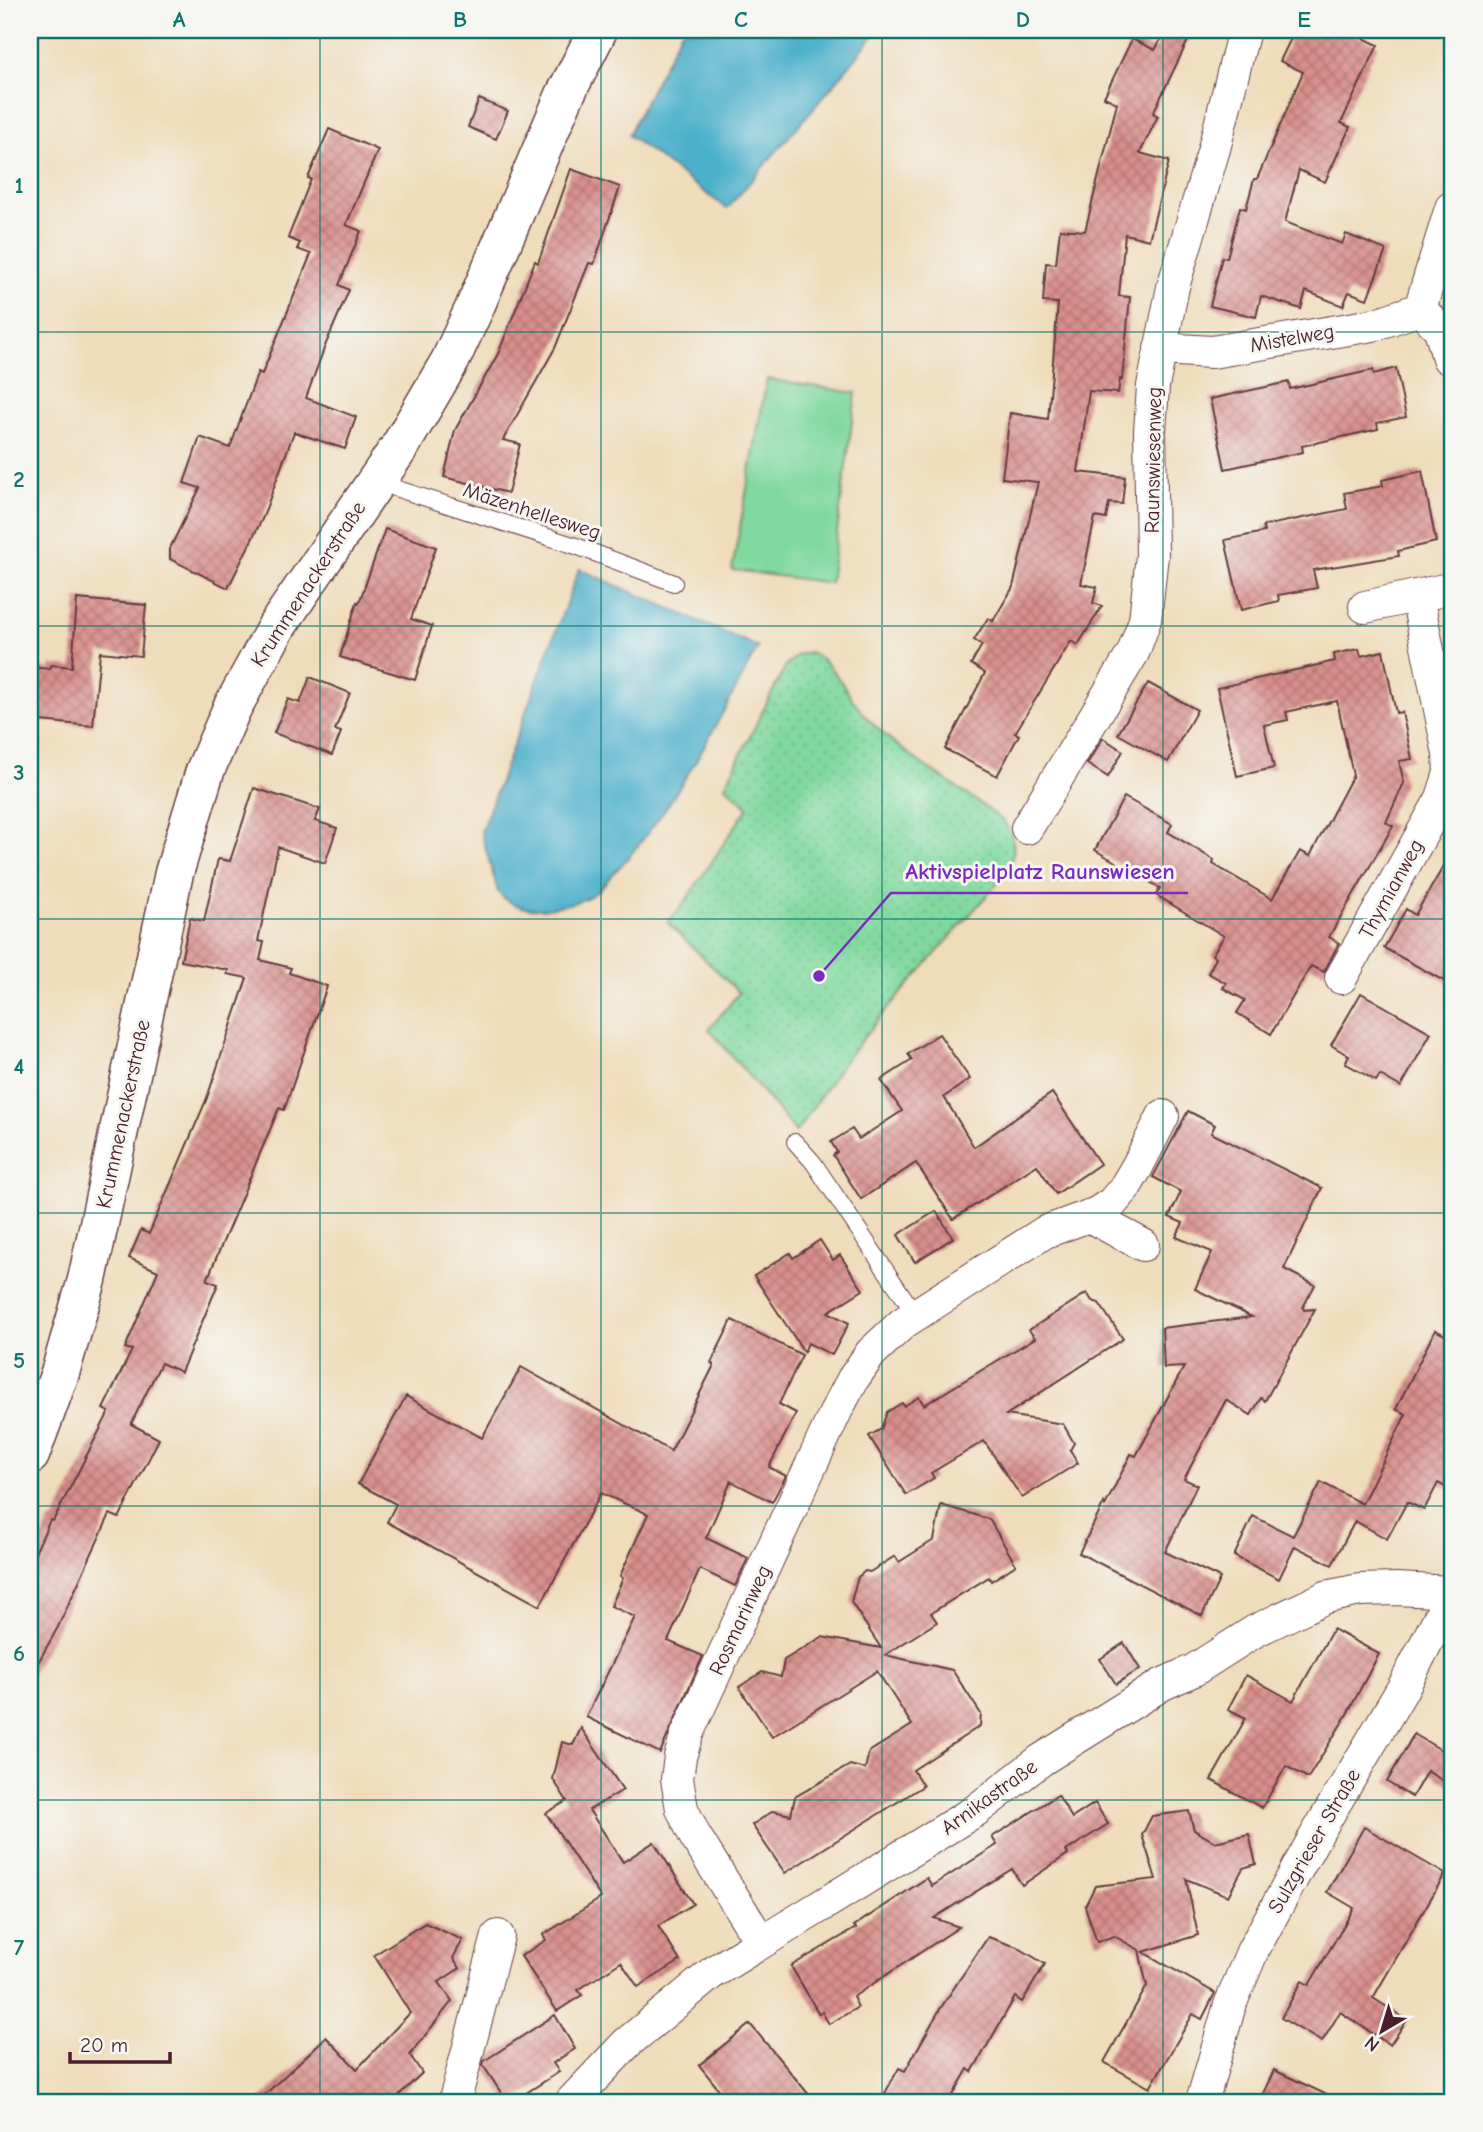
<svg xmlns="http://www.w3.org/2000/svg" width="1483" height="2132" viewBox="0 0 1483 2132" font-family="'Comic Neue',sans-serif">
<style>
.park{fill:url(#park-dots);stroke:#657c64;stroke-width:2}
.pitch{fill:#80d99e;stroke:#657c64;stroke-width:2}
.water{fill:#4bb0ca;stroke:#4a687a;stroke-width:2}
.building{fill:url(#building-cross-hatch)}
.lines{fill:none;stroke-linecap:round;stroke-linejoin:round}
.lane-casing{stroke:#633b40;stroke-width:18}
.street-casing{stroke:#633b40;stroke-width:34}
.secondary-casing{stroke:#633b40;stroke-width:41}
.lane{stroke:#fff;stroke-width:16}
.street{stroke:#fff;stroke-width:32}
.secondary{stroke:#fff;stroke-width:38}
.grid{fill:none;stroke:#0f766e;stroke-width:2;stroke-opacity:0.55}
.labels{text-anchor:middle;stroke-width:6;stroke-linejoin:round;paint-order:stroke}
.street-label{font-size:21px;fill:#4a1f2b;stroke:#f6f6f2}
.leader{fill:none;stroke:#7b2cbf;stroke-width:2.5}
.callout-dot{fill:#7b2cbf;stroke:#f6f6f2;stroke-width:2.5}
.callout-label{font-size:23px;text-anchor:middle;font-weight:bold;fill:#7b2cbf;stroke:#f6f6f2;stroke-width:6;stroke-linejoin:round;paint-order:stroke}
.neatline{fill:none;stroke:#0f766e;stroke-width:2.5}
.grid-label{font-size:23px;text-anchor:middle;font-weight:bold;fill:#0f766e}
</style>
<defs>
<pattern id="park-dots" width="8" height="8" patternUnits="userSpaceOnUse" patternTransform="scale(1.75)"><rect width="8" height="8" fill="#80d99e"/><path d="M2 2h.1M6 6h.1" fill="none" stroke="#70ba88" stroke-width="1.8" stroke-linecap="round"/></pattern>
<pattern id="building-cross-hatch" width="8" height="8" patternUnits="userSpaceOnUse" patternTransform="scale(1.75)"><rect width="8" height="8" fill="#d9908c"/><path d="M0 0l8 8M0 8l8-8" fill="none" stroke="#b27573"/></pattern>
</defs>
<rect width="100%" height="100%" fill="#f6f6f2"/>
<filter id="ink" filterUnits="userSpaceOnUse"><feTurbulence type="fractalNoise" baseFrequency=".0143" numOctaves="2"/><feDisplacementMap in="SourceGraphic" scale="14" xChannelSelector="R" yChannelSelector="G"/><feConvolveMatrix kernelMatrix="1 2 1 2 8 2 1 2 1" color-interpolation-filters="sRGB"/></filter>
<filter id="wash" filterUnits="userSpaceOnUse"><feTurbulence type="fractalNoise" baseFrequency=".00686" numOctaves="4" result="noise"/><feDisplacementMap in="SourceGraphic" scale="28" xChannelSelector="R" yChannelSelector="G"/><feGaussianBlur stdDeviation="1.57" result="paint"/><feColorMatrix in="noise" values="0 0 0 0 0 0 0 0 0 0 0 0 0 0 0 0 0 1.4 0 .05"/><feComposite in="paint" operator="in"/></filter>
<g filter="url(#wash)">
<rect width="100%" height="100%" fill="#efdcba"/>
<!-- park -->
<path class="park" d="M 809,652 C 838,664 847,699 869,720 C 908,760 960,786 1003,821 C 1022,846 1013,861 997,884 L 882,1015 L 843,1063 L 796,1132 L 709,1029 L 739,993 L 668,923 L 687,899 L 748,807 L 725,786 L 785,667 L 797,655 Z"/>
<!-- pitch -->
<polygon class="pitch" points="767,379 856,393 830,583 732,570"/>
<!-- water -->
<g class="water">
<polygon points="682,30 878,30 841,76 727,209 628,135"/>
<path d="M 579,569 L 758,647 C 719,721 670,817 611,876 C 606,882 599,891 592,895 C 578,904 557,907 541,909 C 526,910 507,904 498,892 L 481,832 Z"/>
</g>
<g id="blocks">
<!-- building -->
<g class="building">
<polygon points="1166,30 1193,30 1153,113 1158,116 1140,153 1169,161 1149,240 1125,234 1119,296 1130,297 1122,380 1120,379 1118,393 1089,391 1078,472 1125,477 1122,504 1109,503 1106,519 1095,517 1081,584 1097,587 1093,603 1102,606 1078,645 1071,641 1015,733 1019,735 997,776 945,749 985,673 971,664 982,645 974,640 988,618 993,621 1013,587 1038,482 1002,478 1010,413 1048,419 1058,303 1043,302 1046,263 1056,264 1060,229 1085,231 1117,103 1104,97 1132,39 1155,50"/>
<polygon points="1295,30 1347,30 1378,45 1341,123 1350,127 1325,182 1299,170 1285,222 1342,244 1346,234 1386,250 1367,299 1349,292 1343,306 1306,291 1301,309 1261,296 1256,317 1210,306 1222,257 1227,258 1240,207 1246,209 1254,179 1257,179 1303,72 1280,61"/>
<polygon points="479,99 508,111 496,139 468,127"/>
<polygon points="329,129 378,150 346,225 361,231 339,285 349,290 325,346 306,398 356,417 345,449 294,432 263,517 228,588 170,559 170,548 200,488 184,483 200,437 230,448 258,372 262,374 311,254 297,249 300,243 288,238 311,179 308,178"/>
<polygon points="571,169 620,187 594,264 589,263 555,348 503,440 520,444 508,493 444,477 455,430 498,354 535,261 538,263"/>
<polygon points="1396,368 1406,417 1377,423 1378,429 1302,446 1303,452 1225,469 1210,399 1289,382 1290,389 1373,370 1374,374"/>
<polygon points="1422,471 1436,542 1398,551 1399,556 1313,570 1317,588 1278,595 1279,601 1241,610 1225,540 1264,532 1263,526 1347,509 1344,493 1383,486 1382,480"/>
<polygon points="385,529 436,547 411,619 432,626 415,680 340,657 357,602 359,603"/>
<polygon points="77,599 146,605 141,656 100,652 93,726 30,720 30,667 50,669 51,665 72,667"/>
<polygon points="1359,649 1361,656 1383,651 1396,713 1402,712 1412,759 1399,761 1404,783 1386,822 1393,826 1329,937 1339,943 1324,972 1311,966 1271,1034 1237,1013 1245,1000 1223,988 1226,983 1208,973 1216,958 1212,955 1224,936 1156,895 1160,888 1095,850 1124,797 1172,824 1168,832 1214,860 1213,864 1272,899 1300,851 1310,856 1353,775 1337,701 1286,712 1288,720 1264,725 1274,768 1237,776 1217,688 1335,661 1334,654"/>
<polygon points="310,677 350,693 335,730 341,732 332,755 274,733 288,699 300,703"/>
<polygon points="1148,683 1197,710 1168,762 1118,734"/>
<polygon points="1103,738 1123,751 1108,777 1087,764"/>
<polygon points="254,788 320,809 315,821 337,828 325,863 278,847 258,941 264,942 260,960 291,968 289,973 327,986 284,1110 279,1108 207,1280 218,1284 181,1372 161,1363 131,1424 159,1439 119,1518 110,1514 58,1627 30,1677 30,1564 50,1520 53,1521 109,1412 103,1409 132,1350 125,1348 158,1271 129,1258 141,1230 149,1234 207,1098 247,978 227,974 228,970 181,961 190,918 204,921 218,859 230,861"/>
<polygon points="1453,850 1453,986 1384,948 1406,909 1415,915"/>
<polygon points="1361,993 1431,1033 1401,1087 1380,1075 1376,1081 1345,1063 1349,1056 1331,1045"/>
<polygon points="939,1034 970,1079 944,1097 974,1147 1052,1093 1100,1164 1056,1194 1037,1165 953,1219 916,1163 861,1199 833,1155 837,1152 831,1142 852,1129 859,1139 902,1111 881,1080 912,1060 908,1054"/>
<polygon points="1188,1111 1215,1125 1211,1133 1322,1188 1284,1269 1315,1285 1303,1307 1304,1310 1315,1309 1265,1401 1261,1398 1251,1415 1226,1400 1184,1479 1197,1485 1165,1552 1220,1578 1202,1616 1079,1553 1104,1503 1105,1506 1131,1454 1136,1456 1184,1367 1164,1368 1162,1328 1252,1317 1195,1289 1212,1252 1176,1237 1183,1223 1169,1217 1181,1192 1153,1177"/>
<polygon points="936,1211 953,1238 915,1262 898,1235"/>
<polygon points="820,1240 833,1260 840,1255 863,1290 828,1312 849,1323 832,1355 808,1343 804,1352 754,1276 790,1253 793,1258"/>
<polygon points="1087,1293 1092,1301 1099,1303 1123,1339 1006,1415 1063,1424 1074,1443 1070,1450 1078,1463 1022,1498 984,1441 931,1473 934,1478 906,1495 869,1436 881,1429 887,1412 902,1403 904,1406 919,1397 924,1405 1035,1338 1029,1330"/>
<polygon points="732,1320 802,1355 779,1404 796,1413 769,1467 786,1476 772,1502 731,1481 706,1538 748,1558 735,1586 700,1569 668,1641 703,1656 660,1753 586,1717 635,1617 611,1606 623,1578 620,1576 648,1514 601,1493 540,1606 387,1522 396,1504 358,1484 406,1396 482,1438 521,1367 671,1451 714,1365 711,1363"/>
<polygon points="1435,1330 1453,1339 1453,1491 1438,1483 1424,1510 1407,1502 1387,1539 1355,1521 1332,1565 1295,1546 1279,1579 1234,1556 1253,1516 1293,1536 1321,1482 1362,1504 1406,1414 1396,1409"/>
<polygon points="941,1505 989,1519 1016,1565 991,1581 989,1577 931,1613 937,1622 885,1655 952,1670 981,1714 980,1726 913,1770 923,1786 785,1873 752,1825 773,1811 791,1815 795,1797 850,1765 865,1769 869,1752 912,1725 877,1671 772,1737 739,1687 762,1672 781,1677 784,1660 822,1637 881,1648 851,1602 858,1577 865,1571 870,1572 895,1556 899,1562 934,1540"/>
<polygon points="1333,1629 1379,1654 1346,1716 1308,1778 1286,1766 1262,1808 1211,1780 1246,1718 1228,1709 1246,1675 1293,1701"/>
<polygon points="1124,1643 1140,1669 1116,1684 1100,1659"/>
<polygon points="581,1728 623,1790 589,1810 623,1862 654,1842 693,1904 658,1926 680,1961 638,1987 621,1962 578,1990 582,1995 557,2011 521,1956 546,1940 543,1935 601,1898 546,1813 567,1801 553,1779 562,1742 573,1745"/>
<polygon points="1414,1734 1453,1757 1453,1787 1427,1771 1412,1797 1387,1782"/>
<polygon points="1058,1795 1072,1818 1095,1803 1108,1824 1066,1851 1068,1854 1022,1885 1012,1869 934,1918 959,1927 853,1997 858,2007 829,2024 822,2012 819,2014 791,1966 856,1928 854,1926 927,1878 932,1886 970,1862 997,1845 992,1837"/>
<polygon points="1189,1811 1194,1830 1215,1842 1249,1834 1256,1864 1243,1868 1228,1896 1186,1879 1198,1935 1143,1952 1215,1993 1202,2019 1193,2014 1150,2088 1104,2062 1147,1986 1139,1950 1114,1936 1097,1942 1085,1906 1095,1886 1156,1879 1142,1835 1152,1816"/>
<polygon points="1364,1827 1445,1874 1373,1998 1407,2020 1390,2045 1340,2012 1322,2042 1281,2018 1302,1981 1309,1985 1354,1908 1327,1892"/>
<polygon points="425,1923 463,1940 453,1958 460,1968 439,1982 452,2001 410,2055 422,2073 392,2102 257,2102 326,2037 357,2069 410,2013 374,1955"/>
<polygon points="988,1937 1017,1947 1045,1964 1022,2002 1015,1997 972,2072 968,2069 949,2102 880,2102 899,2068 905,2071 940,2009"/>
<polygon points="555,2015 575,2049 553,2063 559,2072 512,2102 507,2102 483,2065 484,2061"/>
<polygon points="750,2024 791,2073 815,2102 729,2102 699,2065"/>
<polygon points="1274,2070 1342,2102 1259,2102"/>
</g>
</g>
</g>
<g filter="url(#ink)">
<use href="#blocks" fill-opacity="0" stroke="#633b40" stroke-width="2"/>
<g class="lines">
<defs>
<g id="lane">
<polyline points="376,482 576,546 674,583"/>
<polyline points="795,1142 813,1162 915,1314"/>
</g>
<g id="street">
<polyline points="1420,309 1440,329 1448,358"/>
<polyline points="1160,349 1212,352 1373,325 1420,309 1451,208"/>
<polyline points="1365,607 1453,588"/>
<polyline points="1027,828 1133,653 1145,620 1152,555 1150,431 1153,386 1173,287 1214,149 1244,30"/>
<polyline points="1341,978 1442,798 1450,773 1449,754 1417,596"/>
<polyline points="1089,1216 1143,1245"/>
<polyline points="761,1942 695,1836 682,1809 677,1779 680,1757 687,1734 837,1409 853,1379 871,1353 903,1323 1045,1232 1097,1213 1112,1203 1124,1189 1137,1167 1163,1116"/>
<polyline points="457,2102 455,2100 498,1936"/>
<polyline points="571,2102 627,2043 712,1973 975,1811 1041,1760 1161,1685 1194,1670 1255,1631 1326,1597 1360,1590 1397,1589 1452,1592"/>
<polyline points="1202,2102 1230,2005 1252,1952 1312,1842 1402,1690 1453,1591"/>
</g>
<polyline id="secondary" points="30,1455 60,1373 87,1280 174,873 205,771 232,708 277,626 399,448 450,361 474,309 565,95 598,30"/>
</defs>
<!-- lane casing -->
<use href="#lane" class="lane-casing"/>
<!-- street casing -->
<use href="#street" class="street-casing"/>
<!-- secondary casing -->
<use href="#secondary" class="secondary-casing"/>
<!-- lane -->
<use href="#lane" class="lane"/>
<!-- street -->
<use href="#street" class="street"/>
<!-- secondary -->
<use href="#secondary" class="secondary"/>
</g>
</g>
<!-- grid -->
<path class="grid" d="M 320,30 L 320,2102M 601,30 L 601,2102M 882,30 L 882,2102M 1163,30 L 1163,2102M 30,332 L 1453,332M 30,626 L 1453,626M 30,919 L 1453,919M 30,1213 L 1453,1213M 30,1506 L 1453,1506M 30,1800 L 1453,1800"/>
<g class="labels">
<!-- street labels -->
<g class="street-label">
<text transform="translate(1292 338) rotate(-10)" y="7">Mistelweg</text>
<text transform="translate(1153 460) rotate(-89)" y="7">Raunswiesenweg</text>
<text transform="translate(532 511) rotate(18)" y="7">Mäzenhellesweg</text>
<text transform="translate(308 584) rotate(-57)" y="7">Krummenackerstraße</text>
<text transform="translate(1391 889) rotate(-61)" y="7">Thymianweg</text>
<text transform="translate(123 1114) rotate(-78)" y="7">Krummenackerstraße</text>
<text transform="translate(740 1620) rotate(-65)" y="7">Rosmarinweg</text>
<text transform="translate(989 1797) rotate(-36)" y="7">Arnikastraße</text>
<text transform="translate(1314 1841) rotate(-60)" y="7">Sulzgrieser Straße</text>
</g>
</g>
<!-- callouts -->
<path class="leader" d="M819 976L891 893H1188"/>
<circle class="callout-dot" cx="819" cy="976" r="7"/>
<g class="callout-label">
<text x="1040" y="879">Aktivspielplatz Raunswiesen</text>
</g>
<!-- margin -->
<rect width="1483" height="2132" fill="none" stroke="#f6f6f2" stroke-width="77"/>
<!-- north arrow -->
<g transform="translate(1382 2031) rotate(218)" stroke="#f6f6f2" stroke-width="5" paint-order="stroke">
<path d="M0-5L12 26L0 18L-12 26Z" fill="#4a1f2b"/>
<text y="-10" font-size="19" font-weight="bold" text-anchor="middle" fill="#4a1f2b">N</text>
</g>
<!-- scale -->
<path d="M70 2052v10h100v-10" fill="none" stroke="#4a1f2b" stroke-width="3.5"/>
<text x="80" y="2052" font-size="21" fill="#4a1f2b" stroke="#f6f6f2" stroke-width="5" paint-order="stroke">20 m</text>
<rect x="38" y="38" width="1406" height="2056" class="neatline"/>
<g class="grid-label">
<text x="179" y="27">A</text>
<text x="460" y="27">B</text>
<text x="741" y="27">C</text>
<text x="1023" y="27">D</text>
<text x="1304" y="27">E</text>
<text x="19" y="193">1</text>
<text x="19" y="487">2</text>
<text x="19" y="780">3</text>
<text x="19" y="1074">4</text>
<text x="19" y="1368">5</text>
<text x="19" y="1661">6</text>
<text x="19" y="1955">7</text>
</g>
</svg>
